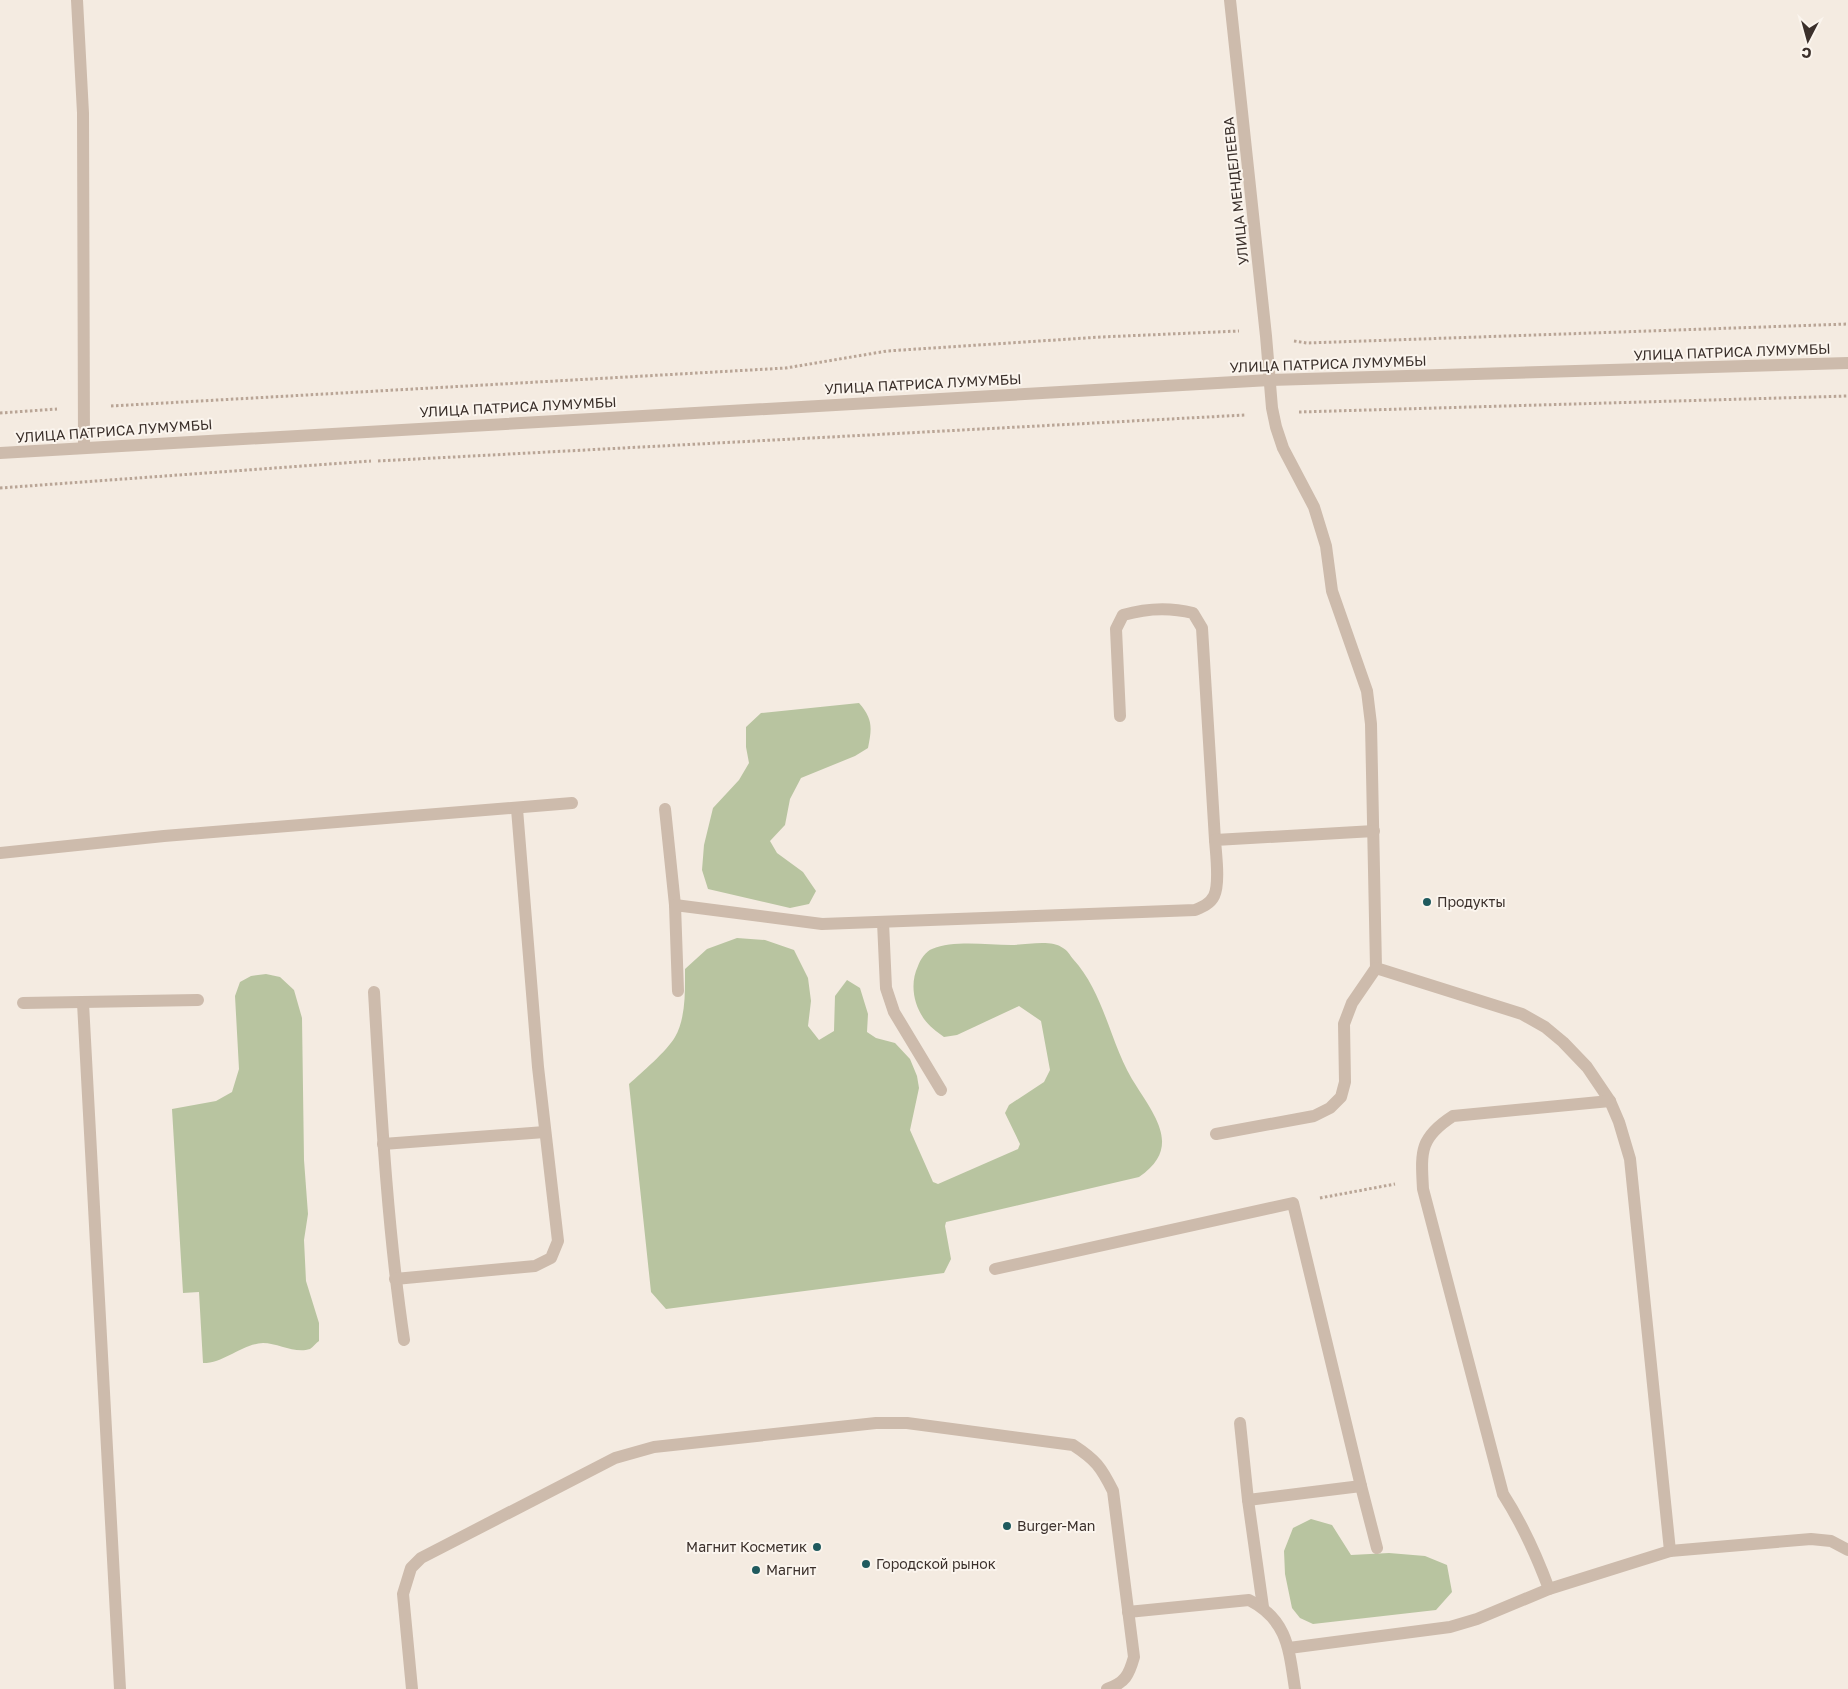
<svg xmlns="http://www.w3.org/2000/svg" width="1848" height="1689" viewBox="0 0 1848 1689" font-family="'Golos Text',sans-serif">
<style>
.green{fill:#b8c4a0}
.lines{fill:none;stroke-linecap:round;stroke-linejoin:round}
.path{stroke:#b9a596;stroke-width:3;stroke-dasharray:2.5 2.5;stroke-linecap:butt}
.minor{stroke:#cdbbac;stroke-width:12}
.poi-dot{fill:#1f5a5e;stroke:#fbf5ee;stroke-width:2}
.labels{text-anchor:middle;stroke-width:4;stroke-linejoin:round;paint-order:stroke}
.street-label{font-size:14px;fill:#3b302b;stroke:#fbf5ee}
.poi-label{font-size:14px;fill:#3b302b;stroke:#fbf5ee;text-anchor:start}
</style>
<rect width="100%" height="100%" fill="#f4ebe1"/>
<!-- green -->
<g class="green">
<path d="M 859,703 C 873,719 872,728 868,748 L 855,756 L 801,778 L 790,799 L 785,825 L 770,841 L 777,853 L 803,872 L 816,891 L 809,904 L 790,908 L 708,889 L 702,870 L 704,845 L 713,808 L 739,780 L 749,763 L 746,747 L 746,727 L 761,713 Z"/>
<path d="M 737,938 L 765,940 L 794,950 L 808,978 L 811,1001 L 808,1026 L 819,1040 L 834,1031 L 835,996 L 847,980 L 860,988 L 868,1014 L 867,1032 L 876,1038 L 895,1043 L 910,1059 L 917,1076 L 919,1088 L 910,1130 L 933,1182 L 938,1184 L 1018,1149 L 1020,1144 L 1005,1113 L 1009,1105 L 1044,1082 L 1050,1070 L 1041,1021 L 1019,1006 L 957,1035 L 944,1037 C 937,1032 929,1026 924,1019 C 913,1003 910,983 918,966 C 920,960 926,951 932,949 C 954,940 987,945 1011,945 C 1026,945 1051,939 1063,948 C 1067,950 1070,955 1073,959 C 1106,995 1110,1047 1137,1087 C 1158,1120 1180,1149 1139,1177 L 946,1222 L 945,1226 L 951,1259 L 944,1273 L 666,1309 L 651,1292 L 629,1084 C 641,1073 667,1051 675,1037 C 686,1018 685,991 685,969 L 707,949 Z"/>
<path d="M 266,974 L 280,977 L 294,990 L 302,1018 L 304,1160 L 308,1214 L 304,1240 L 306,1281 L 319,1323 L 319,1341 C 316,1343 313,1347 310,1349 C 295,1354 278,1343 263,1343 C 241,1344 225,1363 203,1363 L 199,1292 L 183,1293 L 172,1109 L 216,1101 L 232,1092 L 239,1069 L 235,996 L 240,982 L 251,976 Z"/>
<polygon points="1311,1519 1332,1525 1351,1555 1389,1553 1425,1556 1447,1565 1452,1592 1436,1610 1313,1624 1300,1618 1292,1608 1285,1574 1284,1551 1293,1528"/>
</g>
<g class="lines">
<!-- path -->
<g class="path">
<polyline points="1294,341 1307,343 1848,324"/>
<polyline points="111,406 786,368 887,351 1101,337 1239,331"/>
<polyline points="1299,412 1848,396"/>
<polyline points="0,413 57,409"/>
<polyline points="378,461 1245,415"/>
<polyline points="0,488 371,461"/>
<polyline points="1320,1198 1395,1184"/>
</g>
<!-- minor -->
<g class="minor">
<polyline points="77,0 83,113 84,447"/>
<polyline points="1230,0 1266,336 1272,408 1276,427 1283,448 1314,507 1326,546 1332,591 1367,691 1371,724 1376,968 1522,1014 1545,1027 1563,1042 1587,1067 1610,1101 1619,1122 1630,1159 1670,1551 1549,1589 1477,1619 1450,1627 1289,1648"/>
<polyline points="0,453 1270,380 1848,363"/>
<path d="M 1120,716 L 1116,629 L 1123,615 C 1147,608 1169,607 1193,613 L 1202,628 L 1215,840"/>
<polyline points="665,809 675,905"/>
<polyline points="0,853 164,836 572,803"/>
<polyline points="883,922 886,988 894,1012 941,1090"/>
<path d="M 678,991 L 675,905 L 822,924 L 1195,910 C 1202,907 1210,904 1214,896 C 1220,884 1216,854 1215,840 L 1374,831"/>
<path d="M 374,992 C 381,1109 387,1225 404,1340"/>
<polyline points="23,1003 198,1000"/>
<polyline points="83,1003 120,1689"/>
<polyline points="1216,1134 1314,1116 1330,1108 1341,1097 1345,1082 1344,1024 1352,1003 1376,968"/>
<polyline points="383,1144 545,1132"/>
<polyline points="995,1269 1293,1203 1361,1486 1377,1548"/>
<polyline points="395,1279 535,1266 551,1258 558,1241 538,1067 517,809"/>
<polyline points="1240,1423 1248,1500"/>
<polyline points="1670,1551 1811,1539 1831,1541 1848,1550"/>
<path d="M 1549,1589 C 1536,1554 1523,1525 1503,1494 L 1423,1189 C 1421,1152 1419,1138 1453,1116 L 1610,1101"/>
<polyline points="1263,1607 1248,1500 1361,1486"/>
<path d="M 1128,1612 L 1249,1600 C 1288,1620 1289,1650 1295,1689"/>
<path d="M 412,1689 L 403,1594 L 411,1568 L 421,1558 L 615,1458 L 654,1447 L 876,1423 L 907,1423 L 1073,1445 C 1096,1460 1101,1467 1113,1491 L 1134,1657 C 1129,1675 1125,1683 1107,1689"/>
</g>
</g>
<!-- markers -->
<g class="poi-dot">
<circle cx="1427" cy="902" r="5"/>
<circle cx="1007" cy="1526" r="5"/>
<circle cx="817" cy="1547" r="5"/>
<circle cx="866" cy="1564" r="5"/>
<circle cx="756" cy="1570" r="5"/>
</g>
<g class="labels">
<!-- street labels -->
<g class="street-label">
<text transform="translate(1236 191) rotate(-96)" y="5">УЛИЦА МЕНДЕЛЕЕВА</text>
<text transform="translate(1732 352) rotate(-2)" y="5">УЛИЦА ПАТРИСА ЛУМУМБЫ</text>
<text transform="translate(1328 364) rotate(-2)" y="5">УЛИЦА ПАТРИСА ЛУМУМБЫ</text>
<text transform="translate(923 384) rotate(-3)" y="5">УЛИЦА ПАТРИСА ЛУМУМБЫ</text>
<text transform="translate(518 407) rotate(-3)" y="5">УЛИЦА ПАТРИСА ЛУМУМБЫ</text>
<text transform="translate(114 431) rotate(-4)" y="5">УЛИЦА ПАТРИСА ЛУМУМБЫ</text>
</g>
<!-- poi labels -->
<g class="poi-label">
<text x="1437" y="907">Продукты</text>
<text x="1017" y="1531">Burger-Man</text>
<text x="807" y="1552" text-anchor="end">Магнит Косметик</text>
<text x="876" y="1569">Городской рынок</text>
<text x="766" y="1575">Магнит</text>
</g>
</g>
<!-- north arrow -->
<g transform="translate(1808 40) rotate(186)" stroke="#fbf5ee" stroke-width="4" paint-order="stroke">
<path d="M0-4L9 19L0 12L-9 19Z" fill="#3b302b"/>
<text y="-8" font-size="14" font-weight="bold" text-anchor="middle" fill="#3b302b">С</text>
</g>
</svg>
